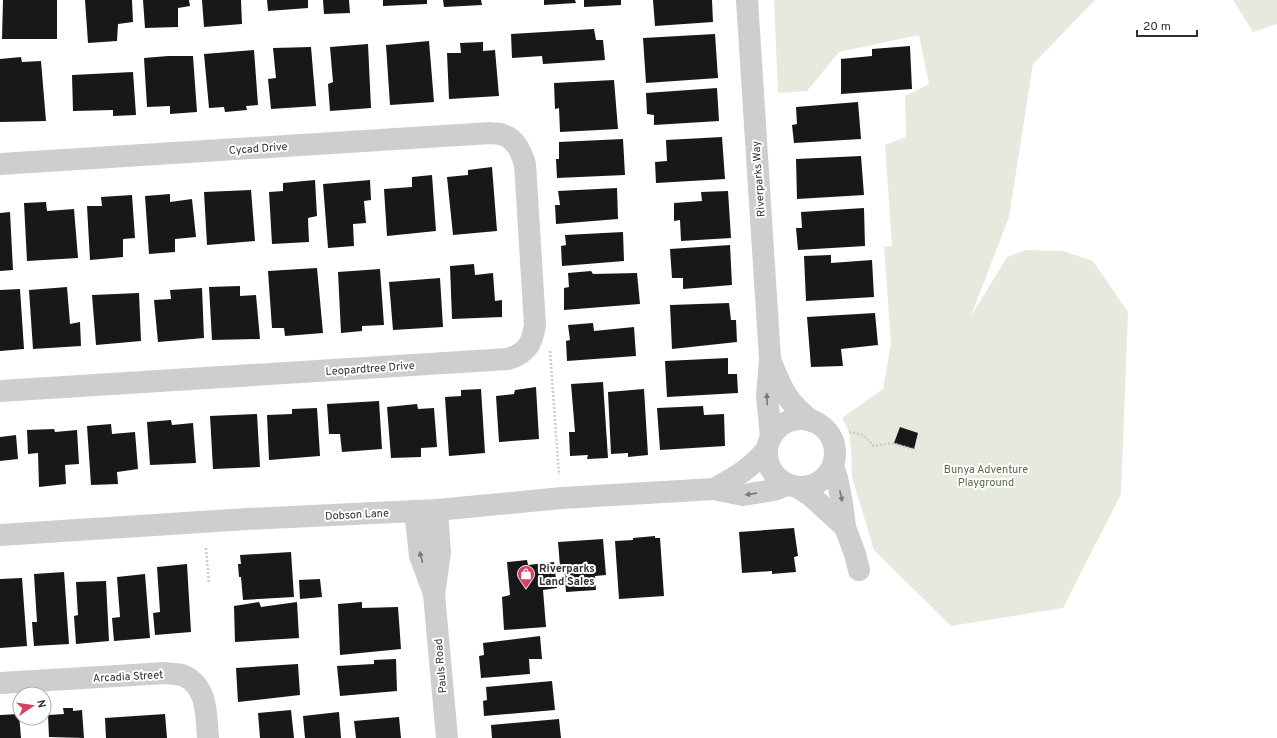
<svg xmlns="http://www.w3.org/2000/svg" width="1277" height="738" viewBox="0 0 1277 738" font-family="Overpass,sans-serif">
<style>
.green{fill:#e6eade}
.building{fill:#181818}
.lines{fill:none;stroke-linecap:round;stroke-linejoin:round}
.path{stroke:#cbcbcb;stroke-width:2.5;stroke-dasharray:2 2;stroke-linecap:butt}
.minor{stroke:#cecece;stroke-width:22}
.oneway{fill:#787878}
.labels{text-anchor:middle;stroke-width:4;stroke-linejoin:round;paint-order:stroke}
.street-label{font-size:11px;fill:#313131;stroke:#fff}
.park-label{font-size:11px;fill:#5a6a41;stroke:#fff}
.poi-label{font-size:11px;font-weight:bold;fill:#313131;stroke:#fff;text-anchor:start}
</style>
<rect width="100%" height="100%" fill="#fff"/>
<!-- green -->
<g class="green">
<polygon points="774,0 1095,0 1033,64 1009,217 971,316 1007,257 1026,250 1063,251 1093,261 1128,312 1121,494 1063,608 951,626 874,550 852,477 851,449 849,432 842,418 883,389 891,343 884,247 892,246 885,145 906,137 905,96 929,84 919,35 839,52 807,91 778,93"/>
<polygon points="1233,0 1277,0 1277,24 1253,32"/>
</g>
<!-- building -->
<g class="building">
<polygon points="3,0 57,0 57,39 2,39"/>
<polygon points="85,0 132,0 133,22 118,24 117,41 88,43"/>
<polygon points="143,0 189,0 190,6 178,8 178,27 145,28"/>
<polygon points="202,0 241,0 242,24 204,27"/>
<polygon points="267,0 308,0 308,8 268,11"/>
<polygon points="323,0 349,0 350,13 324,14"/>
<polygon points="383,0 427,0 427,4 383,6"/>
<polygon points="443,0 481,0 482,5 444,7"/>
<polygon points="544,0 575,0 576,3 544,5"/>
<polygon points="584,0 621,0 621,5 584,7"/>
<polygon points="653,0 712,0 713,22 655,26"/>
<polygon points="594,29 596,40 603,40 605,60 543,64 542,56 512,58 511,34"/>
<polygon points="715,34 718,78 646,83 643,38"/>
<polygon points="429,41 434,102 390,105 386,45"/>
<polygon points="483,42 483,51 495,50 499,96 449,99 447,53 461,53 460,43"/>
<polygon points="368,44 371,108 330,111 328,84 333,82 330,47"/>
<polygon points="910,46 912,89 841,94 841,59 872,56 872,49"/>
<polygon points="311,47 316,106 271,109 268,79 276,78 273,48"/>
<polygon points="254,50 258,105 246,106 247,110 225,112 224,107 209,108 204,54"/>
<polygon points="168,56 193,56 197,112 170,114 170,106 147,107 144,58"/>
<polygon points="21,57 22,62 41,61 46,121 0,122 0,59"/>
<polygon points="133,72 136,115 113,116 113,110 73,111 72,75"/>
<polygon points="614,80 618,129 560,132 559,108 555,109 554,83"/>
<polygon points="717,88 719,121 654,125 654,115 647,114 646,93"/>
<polygon points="858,102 861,139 794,143 792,125 797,124 796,107"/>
<polygon points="722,137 725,179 656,183 655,162 667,161 666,140"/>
<polygon points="623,139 625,175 557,178 556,159 559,159 559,142"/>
<polygon points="861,156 864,195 797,199 796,159"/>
<polygon points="492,167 497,231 453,235 447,177 468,175 468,170"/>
<polygon points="432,175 436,231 387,236 384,189 412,187 412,177"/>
<polygon points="315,180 317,216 308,218 309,242 272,244 269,192 283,191 283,183"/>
<polygon points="370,180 371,200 364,201 366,223 353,224 354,246 328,248 323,184"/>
<polygon points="617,188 618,219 556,224 555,205 560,205 558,191"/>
<polygon points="251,190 255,241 207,245 204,192"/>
<polygon points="728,191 731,238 681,241 680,220 674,221 674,203 702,201 701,192"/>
<polygon points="170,194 170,202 192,199 196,237 175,239 175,252 149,254 145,196"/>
<polygon points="132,195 135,238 123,239 123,257 90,260 87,206 102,206 101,197"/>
<polygon points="46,202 47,211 74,209 78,258 27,261 24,203"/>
<polygon points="864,208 865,246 798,250 796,228 802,228 801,212"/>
<polygon points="10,212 13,270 0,271 0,213"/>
<polygon points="623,232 624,261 562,266 561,246 566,245 565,235"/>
<polygon points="730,245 732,285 683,289 683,278 672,278 670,249"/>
<polygon points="831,255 831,263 872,260 874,297 806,301 804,256"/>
<polygon points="474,264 475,275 493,273 495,301 502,300 502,317 452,319 450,266"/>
<polygon points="317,268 323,333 285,336 284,328 272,328 268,271"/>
<polygon points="380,269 384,325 362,326 362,331 341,333 338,272"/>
<polygon points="591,271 593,274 637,273 640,304 564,310 564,288 569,287 568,273"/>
<polygon points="440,278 443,327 393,330 389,282"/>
<polygon points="240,286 240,296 256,295 260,339 212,340 209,287"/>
<polygon points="67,287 70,324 80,322 81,346 33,349 29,290"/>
<polygon points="202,288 204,338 158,342 154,300 171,299 170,290"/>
<polygon points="20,289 24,349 0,351 0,290"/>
<polygon points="139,293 141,341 96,345 92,295"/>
<polygon points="729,303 731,320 736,320 737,342 672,349 670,305"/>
<polygon points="875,313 878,345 841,349 843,366 811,367 807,317"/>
<polygon points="593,323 594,331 634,327 636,356 567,361 566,341 570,340 568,325"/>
<polygon points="728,358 728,374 737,374 738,393 667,397 665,361"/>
<polygon points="603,382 608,458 587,459 588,455 570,456 569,432 575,432 571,384"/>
<polygon points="536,387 539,439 499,442 496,396 514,394 515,390"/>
<polygon points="481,389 485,453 449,456 445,397 461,396 461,390"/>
<polygon points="644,389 648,455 628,457 628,453 611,454 608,392"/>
<polygon points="379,401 382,449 342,452 340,434 329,434 327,404"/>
<polygon points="417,404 418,409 434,408 437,447 421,448 421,457 391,458 387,407"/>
<polygon points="703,406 704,415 724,414 725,446 660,450 657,408"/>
<polygon points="317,408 320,456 269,460 267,415 292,414 292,409"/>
<polygon points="257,414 260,467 213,469 210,416"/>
<polygon points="171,420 172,425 193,423 196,463 150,465 147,422"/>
<polygon points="111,424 112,434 135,432 138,469 117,472 118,484 91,485 87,426"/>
<polygon points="900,427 918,433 914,449 894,443"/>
<polygon points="54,429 55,432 77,430 79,464 65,465 66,484 39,487 38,453 28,454 27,430"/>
<polygon points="16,435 18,459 0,461 0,437"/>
<polygon points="794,528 798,556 794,557 796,572 772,574 772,571 742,573 739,532"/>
<polygon points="655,536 655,538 660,538 664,596 619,599 615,541 633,540 633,538"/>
<polygon points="603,539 606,575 595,576 596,590 566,592 564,566 560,566 558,542"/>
<polygon points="291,552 294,597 243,600 241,577 239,577 238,564 241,564 240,555"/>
<polygon points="527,560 528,565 554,562 557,588 543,590 546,627 504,630 502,597 510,595 507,562"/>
<polygon points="187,564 191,632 155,635 153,613 160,612 157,567"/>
<polygon points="64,572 69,644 34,646 32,622 37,622 34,574"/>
<polygon points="145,574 150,638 114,641 112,618 120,617 117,577"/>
<polygon points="22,578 27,646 0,648 0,579"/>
<polygon points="320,579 322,597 300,599 299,580"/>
<polygon points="106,581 109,641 76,644 74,616 78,615 76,582"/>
<polygon points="259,602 261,607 297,602 299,638 235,642 234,606"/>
<polygon points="362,602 362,608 398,607 401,649 340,655 338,604"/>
<polygon points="540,636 542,659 529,659 530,674 481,678 479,656 484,655 483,643"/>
<polygon points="396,659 397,691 340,696 337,666 374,664 374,660"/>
<polygon points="298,664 300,695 238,702 236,668"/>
<polygon points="552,681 555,710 484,716 483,701 487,700 486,687"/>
<polygon points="63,708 73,708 73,711 82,710 84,738 49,737 48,715 64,714"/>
<polygon points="291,710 294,738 260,738 258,713"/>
<polygon points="339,712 341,738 305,738 303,716"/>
<polygon points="19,714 21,738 0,738 0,715"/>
<polygon points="165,714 167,738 106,738 105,718"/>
<polygon points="399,717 401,738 356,738 354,721"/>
<polygon points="559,719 561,738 492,738 491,725"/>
</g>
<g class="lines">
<!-- path -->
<g class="path">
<polyline points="550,351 559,475"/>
<polyline points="849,432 863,435 874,446 891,443 916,450"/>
<polyline points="206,548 209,583"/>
</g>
<!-- minor -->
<g class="minor">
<polyline points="747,0 770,359 767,396 771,437"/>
<path d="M 0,164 L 490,133 C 494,134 499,133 503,135 C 516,139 521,152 525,164 L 535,325 C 532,344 527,353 508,359 L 0,391"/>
<path d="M 771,362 C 776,374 781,388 789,399 C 795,407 803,414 811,421"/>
<circle cx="801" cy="453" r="34"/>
<polyline points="833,466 837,478 842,503 845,527 855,554 859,570"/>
<polyline points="799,488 811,496 845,527"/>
<path d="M 714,489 C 737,476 750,469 767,449"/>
<polyline points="437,510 440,553 434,594 447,738"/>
<polyline points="415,511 420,556 433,591"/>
<polyline points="0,535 247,519 437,510 562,498 714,489 743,495 774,490 788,485"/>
<path d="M 0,683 L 166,673 C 171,674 177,674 182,675 C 208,685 206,715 208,738"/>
</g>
</g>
<!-- one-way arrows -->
<defs><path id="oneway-solid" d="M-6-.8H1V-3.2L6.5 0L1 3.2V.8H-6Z"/></defs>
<g class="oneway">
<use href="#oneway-solid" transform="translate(767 399) rotate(-92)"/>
<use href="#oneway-solid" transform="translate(751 494) rotate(172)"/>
<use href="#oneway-solid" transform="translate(841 496) rotate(78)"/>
<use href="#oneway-solid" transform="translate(421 557) rotate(-105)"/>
</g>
<!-- icons -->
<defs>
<symbol id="shop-pin" viewBox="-11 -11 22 30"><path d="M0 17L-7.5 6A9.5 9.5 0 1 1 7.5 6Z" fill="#d84364" stroke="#fff"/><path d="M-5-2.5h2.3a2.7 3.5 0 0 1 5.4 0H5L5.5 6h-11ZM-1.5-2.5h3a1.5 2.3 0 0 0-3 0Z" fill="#fff"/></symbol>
</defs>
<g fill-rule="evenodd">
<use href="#shop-pin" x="516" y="564" width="20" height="27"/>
</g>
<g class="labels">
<!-- street labels -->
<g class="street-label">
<text transform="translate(258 148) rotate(-4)" y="4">Cycad Drive</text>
<text transform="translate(758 179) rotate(-94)" y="4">Riverparks Way</text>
<text transform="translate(370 368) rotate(-4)" y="4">Leopardtree Drive</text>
<text transform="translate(357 514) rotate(-3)" y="4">Dobson Lane</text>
<text transform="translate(440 666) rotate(-95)" y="4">Pauls Road</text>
<text transform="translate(128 676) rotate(-3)" y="4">Arcadia Street</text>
</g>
<!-- park labels -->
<g class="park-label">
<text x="986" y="473">Bunya Adventure<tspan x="986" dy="13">Playground</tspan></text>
</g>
<!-- poi labels -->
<g class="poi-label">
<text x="539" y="572">Riverparks<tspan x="539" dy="13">Land Sales</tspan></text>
</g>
</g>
<!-- north arrow -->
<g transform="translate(32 706) rotate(77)"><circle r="19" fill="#ffffff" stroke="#adadad"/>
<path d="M0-3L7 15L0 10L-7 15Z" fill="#d84364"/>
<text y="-6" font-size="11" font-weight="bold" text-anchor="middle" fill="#313131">N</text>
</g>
<!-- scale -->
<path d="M1137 30v6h60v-6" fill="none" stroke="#313131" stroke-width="2"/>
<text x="1143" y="30" font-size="12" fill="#313131" stroke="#ffffff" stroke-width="3" paint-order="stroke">20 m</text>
</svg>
